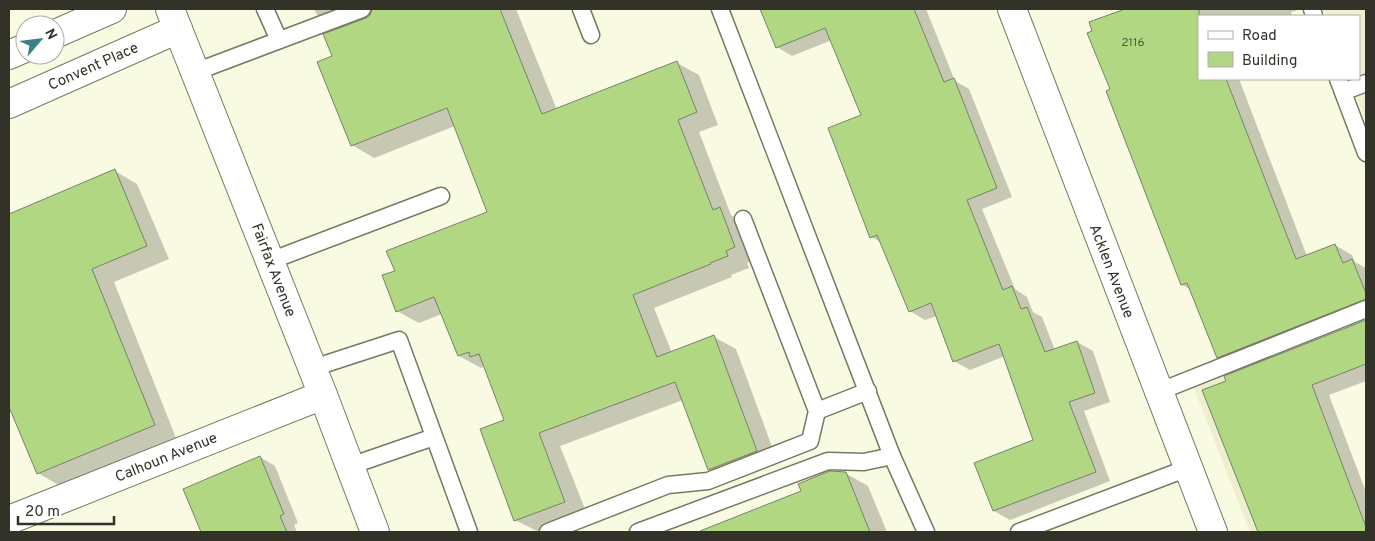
<svg xmlns="http://www.w3.org/2000/svg" width="1375" height="541" viewBox="0 0 1375 541" font-family="Overpass,sans-serif">
<style>
.built{fill:#eeefcf}
.shadow{fill:#0003}
.building{fill:#b1d783;stroke:#77816c}
.lines{fill:none;stroke-linecap:round;stroke-linejoin:round}
.lane-casing{stroke:#787963;stroke-width:19}
.street-casing{stroke:#787963;stroke-width:30}
.lane{stroke:#fff;stroke-width:16}
.street{stroke:#fff;stroke-width:28}
.labels{text-anchor:middle;stroke-width:5;stroke-linejoin:round;paint-order:stroke}
.number-label{font-size:12px;fill:#525b40}
.street-label{font-size:15px;fill:#323229;stroke:#fff}
</style>
<rect width="100%" height="100%" fill="#f9fae2"/>
<!-- built -->
<g class="built">
<polygon points="1323,9 1366,9 1366,121 1350,79 1359,79 1359,16 1326,16"/>
<polygon points="1239,368 1305,532 1250,532 1193,386"/>
</g>
<!-- shadow -->
<g class="shadow">
<polygon points="314,9 384,9 385,12 408,30 459,9 516,9 557,110 677,63 699,75 718,125 699,132 731,215 741,221 756,259 747,263 749,268 731,275 732,277 654,308 672,353 714,337 736,349 778,463 731,482 709,469 683,400 560,446 587,514 539,532 515,520 505,420 485,366 481,368 459,356 442,314 419,323 397,311 396,272 489,212 455,126 374,158 352,145 333,57 341,29 317,15"/>
<polygon points="761,9 926,9 955,81 969,89 1012,197 982,209 1015,289 1027,297 1033,312 1042,317 1055,350 1077,342 1093,351 1110,402 1084,411 1110,481 1010,520 994,511 1035,440 1005,356 970,370 954,361 937,316 925,320 910,311 881,242 871,237 862,116 832,40 792,56 777,47"/>
<polygon points="1123,9 1295,9 1296,11 1291,12 1292,16 1199,16 1199,79 1239,79 1307,256 1335,245 1352,255 1355,262 1366,268 1366,314 1234,367 1218,357 1190,289 1182,285 1111,90"/>
<polygon points="115,171 137,184 169,259 114,282 176,438 60,486 38,473 9,404 9,215"/>
<polygon points="1366,321 1366,381 1329,395 1366,492 1366,532 1259,532 1204,391 1227,382 1226,377"/>
<polygon points="260,457 275,466 298,523 294,525 297,532 203,532 185,490"/>
<polygon points="845,473 868,486 887,532 700,532 802,492"/>
</g>
<!-- building -->
<g class="building">
<polygon points="372,9 500,9 542,114 677,61 697,112 678,120 713,210 720,207 735,247 726,251 728,256 710,263 711,264 633,295 657,357 714,335 757,451 708,470 675,382 539,433 565,502 514,521 480,429 504,420 479,354 470,357 469,352 458,356 434,297 396,312 382,275 395,271 386,251 487,212 447,108 351,146 317,62 332,56 323,34 366,18 370,15"/>
<polygon points="760,9 914,9 944,82 954,78 997,188 967,200 1003,290 1012,286 1021,309 1027,307 1045,352 1077,341 1095,393 1069,402 1096,472 993,511 974,463 1033,440 999,344 953,362 931,303 909,312 877,235 870,238 828,128 861,115 825,28 776,48"/>
<polygon points="1125,9 1199,9 1199,79 1226,79 1296,259 1335,244 1343,263 1352,259 1366,293 1366,299 1217,358 1187,283 1181,285 1106,91 1110,89 1087,33 1092,31 1089,22"/>
<polygon points="115,169 147,246 92,269 155,425 37,474 9,407 9,214"/>
<polygon points="1366,320 1366,364 1312,385 1366,527 1366,532 1258,532 1202,390 1226,381 1224,376"/>
<polygon points="260,456 284,514 280,516 287,532 201,532 183,489"/>
<polygon points="830,471 846,472 870,532 700,532 700,531 801,491 798,484"/>
</g>
<g class="lines">
<defs>
<g id="lane">
<polyline points="265,9 279,40"/>
<polyline points="581,9 591,35"/>
<polyline points="720,9 892,456 926,532"/>
<polyline points="1312,9 1314,16"/>
<polyline points="195,72 362,9"/>
<polyline points="1338,79 1366,153"/>
<polyline points="1343,92 1366,83"/>
<polyline points="270,261 441,196"/>
<polyline points="313,368 399,340 469,532"/>
<polyline points="1158,392 1366,309"/>
<polyline points="817,411 868,391"/>
<polyline points="350,466 434,437"/>
<polyline points="548,532 668,485 708,481 810,441 817,411 743,219"/>
<polyline points="638,532 828,461 864,462 892,456"/>
<polyline points="1019,532 1188,468"/>
</g>
<g id="street">
<polyline points="170,9 323,395 375,532"/>
<polyline points="1012,9 1213,532"/>
<polyline points="55,34 112,9"/>
<polyline points="9,55 25,48"/>
<polyline points="9,104 178,29"/>
<polyline points="9,520 323,395"/>
</g>
</defs>
<!-- lane casing -->
<use href="#lane" class="lane-casing"/>
<!-- street casing -->
<use href="#street" class="street-casing"/>
<!-- lane -->
<use href="#lane" class="lane"/>
<!-- street -->
<use href="#street" class="street"/>
</g>
<g class="labels">
<!-- number labels -->
<g class="number-label">
<text x="1133" y="46">2116</text>
</g>
<!-- street labels -->
<g class="street-label">
<text transform="translate(93 66) rotate(-24)" y="5">Convent Place</text>
<text transform="translate(274 270) rotate(69)" y="5">Fairfax Avenue</text>
<text transform="translate(1112 271) rotate(69)" y="5">Acklen Avenue</text>
<text transform="translate(166 457) rotate(-22)" y="5">Calhoun Avenue</text>
</g>
</g>
<!-- border -->
<rect width="1375" height="541" fill="none" stroke="#323229" stroke-width="20"/>
<!-- legend -->
<rect x="1198" y="15" width="162" height="65" fill="#ffffff" stroke="#adada9"/>
<rect x="1208" y="31" width="25" height="8" fill="#ffffff" stroke="#adada9"/>
<text x="1242" y="40" font-size="15" fill="#323229">Road</text>
<rect x="1208" y="52" width="25" height="15" fill="#b1d783" stroke="#adada9"/>
<text x="1242" y="65" font-size="15" fill="#323229">Building</text>
<!-- north arrow -->
<g transform="translate(40 40) rotate(62)"><circle r="24" fill="#ffffff" stroke="#adada9"/>
<path d="M0-4L9 19L0 12L-9 19Z" fill="#39808a"/>
<text y="-8" font-size="14" font-weight="bold" text-anchor="middle" fill="#323229">N</text>
</g>
<!-- scale -->
<path d="M18 516v8h96v-8" fill="none" stroke="#323229" stroke-width="2.5"/>
<text x="25" y="516" font-size="15" fill="#323229" stroke="#ffffff" stroke-width="4" paint-order="stroke">20 m</text>
</svg>
